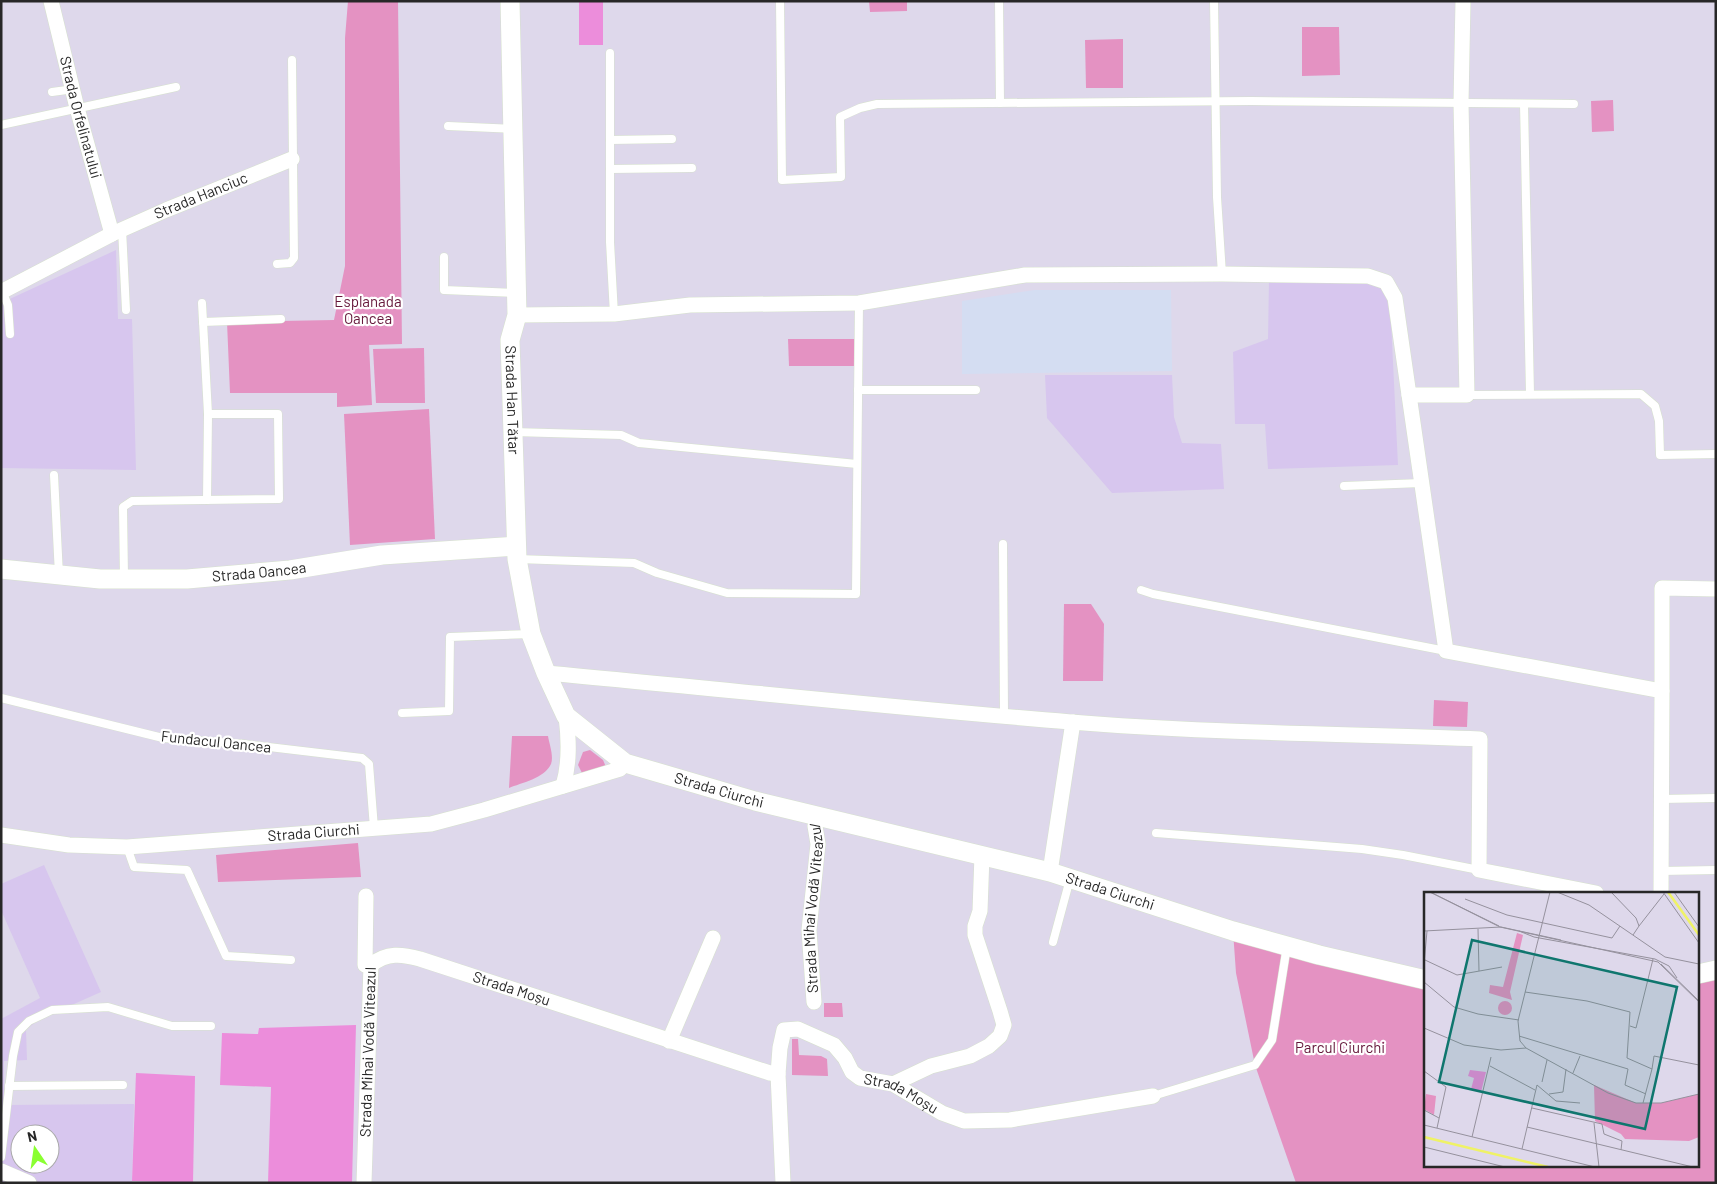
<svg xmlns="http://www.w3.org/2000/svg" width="1717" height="1184" viewBox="0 0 1717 1184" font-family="Barlow,sans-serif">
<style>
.education{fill:#d7c6ee;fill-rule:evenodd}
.medical{fill:#d4ddf2}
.green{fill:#e492c2}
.pitch{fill:#ec8ddb}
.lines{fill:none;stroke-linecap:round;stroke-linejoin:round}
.service-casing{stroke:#d6e1cd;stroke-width:9}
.minor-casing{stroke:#d6e1cd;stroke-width:16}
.tertiary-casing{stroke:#d6e1cd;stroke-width:20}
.service{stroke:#fff;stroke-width:8}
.minor{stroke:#fff;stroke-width:15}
.tertiary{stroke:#fff;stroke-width:19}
.labels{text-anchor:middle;stroke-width:4.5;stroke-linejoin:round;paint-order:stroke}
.street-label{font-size:15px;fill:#272727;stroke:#fff}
.park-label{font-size:15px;fill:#65173a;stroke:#fff}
.inset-river{fill:none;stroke:#eff266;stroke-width:2.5}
.inset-road{fill:none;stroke:#95919d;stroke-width:1}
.view{fill:#0f766e;fill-opacity:0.15;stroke:#0f766e;stroke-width:2.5}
.inset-edge{fill:none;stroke:#272727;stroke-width:2.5}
</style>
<rect width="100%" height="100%" fill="#ded8eb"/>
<!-- education -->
<g class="education">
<polygon points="116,250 118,319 132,319 136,470 1,468 1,303"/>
<polygon points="1269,280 1367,281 1381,288 1390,301 1398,465 1268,469 1265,424 1235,424 1233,352 1268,339"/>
<polygon points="1045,375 1172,375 1174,417 1182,443 1221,444 1224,489 1112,493 1047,418"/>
<path d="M 44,865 L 101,992 L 38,1020 L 26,1030 L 27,1060 L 4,1061 L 4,1105 L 134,1104 L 132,1183 L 1,1183 L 1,1019 L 40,998 L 1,910 L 1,884 ZM 20,1134 L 50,1134 L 50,1164 L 20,1164 Z"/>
</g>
<!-- medical -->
<polygon class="medical" points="1035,290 1171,290 1172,371 962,374 962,301"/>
<!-- green -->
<g class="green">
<polygon points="348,1 398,1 402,344 369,345 372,405 337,407 337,393 230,393 227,322 334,320 345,266 345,38"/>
<polygon points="869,1 907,1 907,11 870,12"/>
<polygon points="1302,27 1339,27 1340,75 1302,76"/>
<polygon points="1123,39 1123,88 1086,88 1085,40"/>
<polygon points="1613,100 1614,131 1592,132 1591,101"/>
<polygon points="788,339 857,339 857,366 789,366"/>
<polygon points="424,348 425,403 376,403 373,349"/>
<polygon points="429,409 435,539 350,545 344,414"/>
<polygon points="1064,604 1091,604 1104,624 1103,681 1063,681"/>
<polygon points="1434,700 1468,702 1467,727 1433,726"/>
<path d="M 512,736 L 548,736 C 549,743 554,756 551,764 C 545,778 521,783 509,788 Z"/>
<polygon points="590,750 603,760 606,767 582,773 578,765 583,752"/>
<polygon points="358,843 361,877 218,882 216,855"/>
<polygon points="1233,931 1426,980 1426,1165 1698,1165 1698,974 1716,970 1716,1183 1296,1183 1255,1065 1236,973"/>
<polygon points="824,1003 842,1003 843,1017 824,1017"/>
<polygon points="792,1039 798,1039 799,1055 821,1056 827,1059 828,1076 792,1075"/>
</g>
<!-- pitch -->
<g class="pitch">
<rect x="579" y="1" width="24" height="44"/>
<polygon points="356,1025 352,1183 268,1183 271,1087 220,1085 222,1033 258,1034 259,1028"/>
<polygon points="136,1073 195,1076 193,1183 132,1181"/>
</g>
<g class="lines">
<defs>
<g id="service">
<polyline points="780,1 782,180 841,177 840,117 860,108 877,104 1251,101 1574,104"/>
<polyline points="999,1 1000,103"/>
<polyline points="1214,1 1217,197 1222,274"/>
<polyline points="610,53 610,242 614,314"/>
<polyline points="52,92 74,89"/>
<polyline points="1524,104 1530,394"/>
<polyline points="1,125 176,87"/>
<polyline points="448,126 513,129"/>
<polyline points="610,140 672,139"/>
<polyline points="610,169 692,168"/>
<polyline points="122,229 126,310"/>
<polyline points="444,257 444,290 517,293"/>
<polyline points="277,264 290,263 294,258 292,60"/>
<polyline points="2,291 8,305 10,334"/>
<polyline points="203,322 281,319"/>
<polyline points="858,390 976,390"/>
<polyline points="1467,395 1641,394 1655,406 1659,421 1660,455 1716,454"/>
<polyline points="513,432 621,435 639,443 857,464"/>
<polyline points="54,475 59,575"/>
<polyline points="1344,486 1421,483"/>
<polyline points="207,500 208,414"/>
<polyline points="1003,544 1004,716"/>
<polyline points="517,559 634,563 657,573 727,593 856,594 859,303"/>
<polyline points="124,578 123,507 132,501 279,499 278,414 208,414 202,303"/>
<polyline points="1141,590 1153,594 1446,651"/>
<polyline points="1,698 163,738 244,744 362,758 369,764 374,828"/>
<polyline points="402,713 449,711 450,637 531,634"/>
<polyline points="1661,799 1716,798"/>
<polyline points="1156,833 1362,849 1403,855 1479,870"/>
<polyline points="127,847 134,867 187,870 226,956 291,960"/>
<polyline points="1661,871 1716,870"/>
<polyline points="1053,942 1070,879"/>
<polyline points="9,1086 123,1085"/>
<polyline points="1153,1096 1255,1065 1272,1040 1287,946"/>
<polyline points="1,1157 13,1056 18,1032 29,1021 52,1010 108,1007 172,1026 211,1026"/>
</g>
<g id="minor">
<path id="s1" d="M 51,1 L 77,108 L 112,234"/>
<path id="s2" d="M 1,292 L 112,234 L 166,210 L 292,159"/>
<polyline points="517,315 614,314 690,305 859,303 1025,275 1222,274 1368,276 1386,282 1395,298 1446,651 1662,691 1661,893"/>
<polyline points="1409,395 1467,395 1461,103 1463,1"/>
<path d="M 546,673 C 721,689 896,708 1071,722 C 1206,733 1344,734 1480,739 L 1479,870 L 1596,893"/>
<polyline points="1662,691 1662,588 1716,589"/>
<path d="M 563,786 C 570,763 569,740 566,716"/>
<path id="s3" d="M 1,835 L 69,845 L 127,847 L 431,824 L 484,810 L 620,769 L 625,763"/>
<polyline points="1050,872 1073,722"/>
<path id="s4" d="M 371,965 C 387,952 402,954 420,959 L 770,1073 L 778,1074"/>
<path id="s5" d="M 814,1002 L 809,930 L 818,844 L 815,826 L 817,816"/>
<polyline points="669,1041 713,938"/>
<polyline points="893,1084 931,1066 970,1056 989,1046 1000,1036 1004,1025 1000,1011 975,935 975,926 980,911 982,855"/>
<polyline points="1,1171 29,1183"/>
<path id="s6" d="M 364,1183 L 371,965 L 365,965 L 366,896"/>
<path id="s7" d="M 783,1183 L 778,1074 L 780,1048 L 784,1030 L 798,1029 L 834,1045 L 845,1058 L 852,1072 L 860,1078 L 893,1084 L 942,1113 L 964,1121 L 1010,1120 L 1153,1096"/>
</g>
<g id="tertiary">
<path id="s8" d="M 510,1 L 517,315 L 510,340 L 517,559 L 531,634 L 546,673 L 566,716 L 625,763 L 755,801 L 1050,872 L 1233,931 L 1319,955 L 1426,980"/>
<path id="s9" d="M 1,569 L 100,579 L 187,579 L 290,570 L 382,555 L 516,546"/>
<polyline points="1698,974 1716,970"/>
</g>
</defs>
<!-- service casing -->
<use href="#service" class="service-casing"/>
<!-- minor casing -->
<use href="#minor" class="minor-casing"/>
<!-- tertiary casing -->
<use href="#tertiary" class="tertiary-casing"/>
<!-- service -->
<use href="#service" class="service"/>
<!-- minor -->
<use href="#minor" class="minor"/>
<!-- tertiary -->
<use href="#tertiary" class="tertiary"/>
</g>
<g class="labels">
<!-- street labels -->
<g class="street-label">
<text dy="5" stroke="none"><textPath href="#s1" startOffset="120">Strada Orfelinatului</textPath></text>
<text dy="5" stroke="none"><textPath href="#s2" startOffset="222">Strada Hanciuc</textPath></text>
<text dy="5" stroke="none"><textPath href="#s8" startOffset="400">Strada Han Tătar</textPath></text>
<text dy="5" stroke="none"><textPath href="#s9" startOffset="259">Strada Oancea</textPath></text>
<text transform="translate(216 742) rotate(6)" y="5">Fundacul Oancea</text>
<text dy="5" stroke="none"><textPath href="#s8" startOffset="898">Strada Ciurchi</textPath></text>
<text dy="5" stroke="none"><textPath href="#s3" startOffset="314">Strada Ciurchi</textPath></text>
<text dy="5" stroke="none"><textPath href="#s8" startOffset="1302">Strada Ciurchi</textPath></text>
<text dy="5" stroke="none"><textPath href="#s5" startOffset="94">Strada Mihai Vodă Viteazul</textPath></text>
<text dy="5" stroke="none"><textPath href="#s4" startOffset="148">Strada Moșu</textPath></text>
<text dy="5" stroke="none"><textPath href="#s6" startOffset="131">Strada Mihai Vodă Viteazul</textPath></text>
<text dy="5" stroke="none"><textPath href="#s7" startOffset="294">Strada Moșu</textPath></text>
</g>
<!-- park labels -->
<g class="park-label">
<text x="368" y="307">Esplanada<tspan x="368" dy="17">Oancea</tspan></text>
<text x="1340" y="1053">Parcul Ciurchi</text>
</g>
</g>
<!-- overview -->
<g transform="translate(1424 892)">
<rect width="275" height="275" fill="#ded8eb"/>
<path d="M 93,41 L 99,43 L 86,100 L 88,108 L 65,101 L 66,93 L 79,95 ZM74 116a7 7 0 1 1 14 0a7 7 0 1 1-14 0ZM 170,193 L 212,211 L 237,211 L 275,202 L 275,245 L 265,249 L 201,247 L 197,242 L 171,229 ZM 2,202 L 12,204 L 10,223 L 0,217 Z" fill="#e492c2"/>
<path d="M 46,178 L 62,180 L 57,200 L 47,197 L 50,186 L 44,184 Z" fill="#ec8ddb"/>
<path class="inset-river" d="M 244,0 L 275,43M 0,245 L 124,275"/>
<path class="inset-road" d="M 6,0 L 75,34M 6,0 L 76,35 L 234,70 L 275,110M 133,0 L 165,13 L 241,65 L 275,72M 187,0 L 212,26 L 215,34 L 209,43M 239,0 L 275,51M 250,0 L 275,35M 41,7 L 83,23 L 188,46 L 196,34M 215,34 L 240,2M 54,37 L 55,79M 0,39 L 77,35 L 137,48M 95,39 L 110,45 L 231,67 L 245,74 L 253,86M 1,68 L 33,83 L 78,75M 0,72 L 3,39M 237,72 L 275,109M 0,90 L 30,115 L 54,122 L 95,128M 101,100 L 163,109 L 206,120 L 203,166 L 228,177 L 219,211M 206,134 L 212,136 L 229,67M 0,136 L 40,153 L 77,158 L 102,156 L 184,201 L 212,211 L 237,211 L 275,202M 95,144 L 204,177 L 201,193 L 222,202M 102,156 L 96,149 L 94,129 L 126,0M 66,174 L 111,198M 228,177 L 230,164 L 275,173M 0,179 L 22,195 L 13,236M 149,181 L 156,164M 118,190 L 123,168M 125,202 L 139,200 L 142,177M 108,216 L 178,232 L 180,242 L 198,249 L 197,258M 0,218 L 15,226M 170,231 L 175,275M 0,233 L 171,275M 103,235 L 269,275M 48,245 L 67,165M 0,255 L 81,275M 98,257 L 113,193 L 132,209 L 156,211"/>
<path class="view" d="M 48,48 L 253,95 L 221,237 L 15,190 Z"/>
<rect width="275" height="275" class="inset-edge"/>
</g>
<!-- border -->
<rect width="1717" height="1184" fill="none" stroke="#272727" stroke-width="5"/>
<!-- north arrow -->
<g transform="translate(35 1149) rotate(347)"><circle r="24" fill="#ffffff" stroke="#a9a9a9"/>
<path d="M0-4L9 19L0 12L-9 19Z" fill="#8aff31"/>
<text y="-8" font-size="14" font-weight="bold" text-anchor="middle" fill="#272727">N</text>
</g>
</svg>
